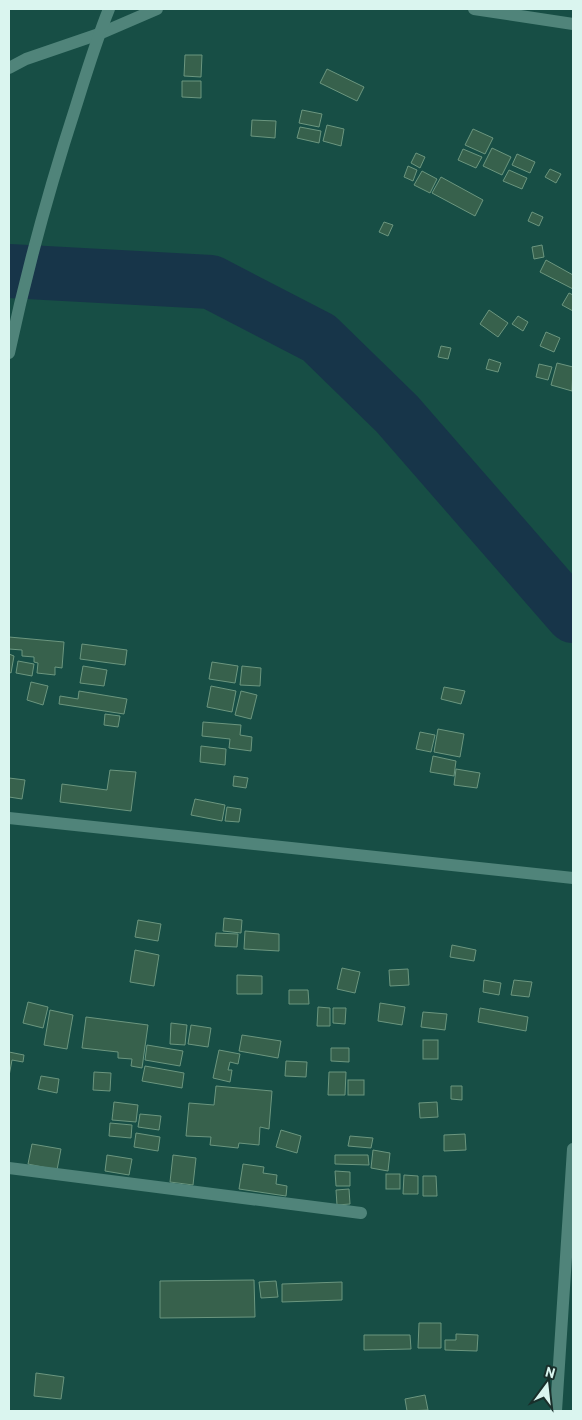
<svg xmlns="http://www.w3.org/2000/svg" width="582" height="1420" viewBox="0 0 582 1420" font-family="Barlow,sans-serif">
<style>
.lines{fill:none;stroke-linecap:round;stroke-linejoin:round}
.river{stroke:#173549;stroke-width:54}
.building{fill:#37614c;stroke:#6b967f}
.minor{stroke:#50847a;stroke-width:12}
</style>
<rect width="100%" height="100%" fill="#174e45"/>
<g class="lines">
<!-- river -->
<polyline class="river" points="9,271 211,282 319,338 397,414 573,616"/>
</g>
<!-- building -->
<g class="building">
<polygon points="185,55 202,55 201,77 184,76"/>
<polygon points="327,69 364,87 357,101 320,83"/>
<polygon points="182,81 201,81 201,98 182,97"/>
<polygon points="302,110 322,114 319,127 299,123"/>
<polygon points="252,120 276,121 275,138 251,136"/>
<polygon points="327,125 344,129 341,146 323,141"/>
<polygon points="300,127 321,131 319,143 297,138"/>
<polygon points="473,129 493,138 485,154 465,145"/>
<polygon points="492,148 511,157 502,175 483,166"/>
<polygon points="463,149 482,157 476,168 458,160"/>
<polygon points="416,153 425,157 420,168 411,163"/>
<polygon points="517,154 535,162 530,173 512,165"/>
<polygon points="408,166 417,170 413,181 404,177"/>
<polygon points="550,169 561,174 556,183 545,177"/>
<polygon points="509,170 527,178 522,189 503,181"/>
<polygon points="422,171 437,179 430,193 414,185"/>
<polygon points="441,177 483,200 475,216 432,193"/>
<polygon points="532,212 543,217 539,226 528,221"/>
<polygon points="384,222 393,225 388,236 379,232"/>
<polygon points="542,245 544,257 534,259 532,247"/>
<polygon points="546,260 573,275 573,289 540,272"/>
<polygon points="569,293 573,295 573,311 562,305"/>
<polygon points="489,310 508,323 498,337 480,324"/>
<polygon points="518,316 528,322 523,331 512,324"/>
<polygon points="546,332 560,338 554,352 540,346"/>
<polygon points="441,346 451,348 448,359 438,357"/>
<polygon points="489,359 501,363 498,372 486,369"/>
<polygon points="557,363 573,367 572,391 551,385"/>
<polygon points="539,364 552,367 548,380 536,377"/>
<polygon points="9,637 64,642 62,668 55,667 55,675 37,673 38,663 34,662 34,657 22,656 22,650 9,649"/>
<polygon points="82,644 127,650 125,665 80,659"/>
<polygon points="9,654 14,656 11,673 9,672"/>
<polygon points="18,661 34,664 32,676 16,673"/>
<polygon points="212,662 238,666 235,683 209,679"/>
<polygon points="83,666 107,670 104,686 80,683"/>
<polygon points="242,666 261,668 260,686 240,685"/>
<polygon points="31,682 48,686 43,705 27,700"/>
<polygon points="211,686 236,691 232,712 207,707"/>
<polygon points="444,687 465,691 461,704 441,699"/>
<polygon points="79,691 127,699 124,714 59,704 60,696 78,699"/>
<polygon points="241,691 257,695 251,719 235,715"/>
<polygon points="105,714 120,716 118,727 104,725"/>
<polygon points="203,722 241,725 240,735 252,737 251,751 229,748 230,739 202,736"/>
<polygon points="438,729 464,734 460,757 434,752"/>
<polygon points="420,732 435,735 431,752 416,749"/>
<polygon points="201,746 226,749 225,765 200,762"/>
<polygon points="433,756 456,761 454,776 430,772"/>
<polygon points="456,769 480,773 477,788 454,785"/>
<polygon points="110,770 136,772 131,811 60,802 62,784 107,790"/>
<polygon points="234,776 248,778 246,788 233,786"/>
<polygon points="9,778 25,780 22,799 9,797"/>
<polygon points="195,799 225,805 222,821 191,815"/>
<polygon points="227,807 241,809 239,822 225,821"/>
<polygon points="224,918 242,920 241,933 223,931"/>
<polygon points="138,920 161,924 158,941 135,937"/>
<polygon points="245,931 279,934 279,951 244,949"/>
<polygon points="216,933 238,934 237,947 215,946"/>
<polygon points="452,945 476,950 474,961 450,957"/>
<polygon points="135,950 159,955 154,986 130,982"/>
<polygon points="342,968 360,972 355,993 337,989"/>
<polygon points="408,969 409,985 390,986 389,970"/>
<polygon points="237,975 262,976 262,994 237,994"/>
<polygon points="484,980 501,983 499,995 483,992"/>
<polygon points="514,980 532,982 529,997 511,995"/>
<polygon points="289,990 308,990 309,1004 289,1004"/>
<polygon points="28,1002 48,1007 43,1028 23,1023"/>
<polygon points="380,1003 405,1007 402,1025 378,1021"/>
<polygon points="318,1007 330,1008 330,1026 317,1026"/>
<polygon points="333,1008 346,1008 345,1024 333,1023"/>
<polygon points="480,1008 528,1017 526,1031 478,1022"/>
<polygon points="50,1010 73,1015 67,1049 44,1045"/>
<polygon points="423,1012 447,1014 445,1030 421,1027"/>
<polygon points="86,1017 148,1025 142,1068 131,1066 132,1059 118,1058 118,1052 82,1048"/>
<polygon points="171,1023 187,1025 185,1045 170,1044"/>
<polygon points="191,1025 211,1028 208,1047 188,1044"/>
<polygon points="242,1035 281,1041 278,1058 239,1051"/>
<rect x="423" y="1040" width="15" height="19"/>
<polygon points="147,1045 183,1051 180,1066 145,1060"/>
<polygon points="331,1048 349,1048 349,1062 331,1061"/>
<polygon points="219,1050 240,1054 238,1064 230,1062 228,1070 232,1070 230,1082 213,1078"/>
<polygon points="9,1052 24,1055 23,1062 12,1060 9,1076"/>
<polygon points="286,1061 307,1062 306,1077 285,1076"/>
<polygon points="145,1066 184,1073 182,1088 142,1081"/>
<polygon points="94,1072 111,1073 110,1091 93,1090"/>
<polygon points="329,1072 346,1072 345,1095 328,1095"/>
<polygon points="41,1076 59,1079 57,1093 38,1089"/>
<rect x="348" y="1080" width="16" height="15"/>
<polygon points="216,1086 272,1091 269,1129 260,1127 259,1145 239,1143 238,1148 210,1145 211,1137 186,1136 189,1103 214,1105"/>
<polygon points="451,1086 462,1086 462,1100 451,1099"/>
<polygon points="114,1102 138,1105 136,1122 112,1120"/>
<polygon points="437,1102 438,1117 420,1118 419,1103"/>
<polygon points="140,1114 161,1116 159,1130 138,1127"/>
<polygon points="110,1123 132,1125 131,1138 109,1136"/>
<polygon points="281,1130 301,1136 297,1153 276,1147"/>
<polygon points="136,1133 160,1137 158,1151 134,1147"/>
<polygon points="465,1134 466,1150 444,1151 444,1135"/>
<polygon points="350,1136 373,1138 371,1148 348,1146"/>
<polygon points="32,1144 61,1149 57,1170 28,1164"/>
<polygon points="373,1150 390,1153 388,1171 371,1168"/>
<polygon points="107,1155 132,1159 129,1175 105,1171"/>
<polygon points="173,1155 196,1158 193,1185 170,1182"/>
<polygon points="335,1155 368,1155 369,1165 335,1164"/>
<polygon points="243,1164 264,1167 263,1173 277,1175 276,1184 287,1186 286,1196 239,1189"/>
<polygon points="335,1171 350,1172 350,1186 336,1186"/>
<rect x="386" y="1174" width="14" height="15"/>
<polygon points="404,1175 418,1176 418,1194 403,1194"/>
<polygon points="423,1176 436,1176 437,1196 423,1196"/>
<polygon points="349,1189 350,1204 337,1205 336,1190"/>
<polygon points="254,1280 255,1317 160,1318 160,1281"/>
<polygon points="276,1281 278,1297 261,1298 259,1282"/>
<polygon points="342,1282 342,1300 282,1302 282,1284"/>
<polygon points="419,1323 441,1323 441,1348 418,1348"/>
<polygon points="456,1334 478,1335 477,1351 445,1350 445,1340 456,1340"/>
<polygon points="364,1335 410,1335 411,1349 364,1350"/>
<polygon points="36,1373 64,1377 61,1399 34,1396"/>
<polygon points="425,1395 428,1410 407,1411 405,1399"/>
</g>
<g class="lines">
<!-- minor -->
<g class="minor">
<polyline points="474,9 573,24"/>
<polyline points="9,68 26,59 99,34 157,9"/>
<path d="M 9,353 C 27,269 49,189 76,106 C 86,74 96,41 109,9"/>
<polyline points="9,818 573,878"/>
<polyline points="9,1168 361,1213"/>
<polyline points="556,1411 573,1149"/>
</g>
</g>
<!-- border -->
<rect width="582" height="1420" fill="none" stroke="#daf5ef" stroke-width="20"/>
<!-- north arrow -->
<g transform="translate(547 1385) rotate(15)" stroke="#192f2b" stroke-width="4" paint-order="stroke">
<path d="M0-4L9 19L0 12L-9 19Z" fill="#daf5ef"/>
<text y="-8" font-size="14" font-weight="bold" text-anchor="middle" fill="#daf5ef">N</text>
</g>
</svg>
